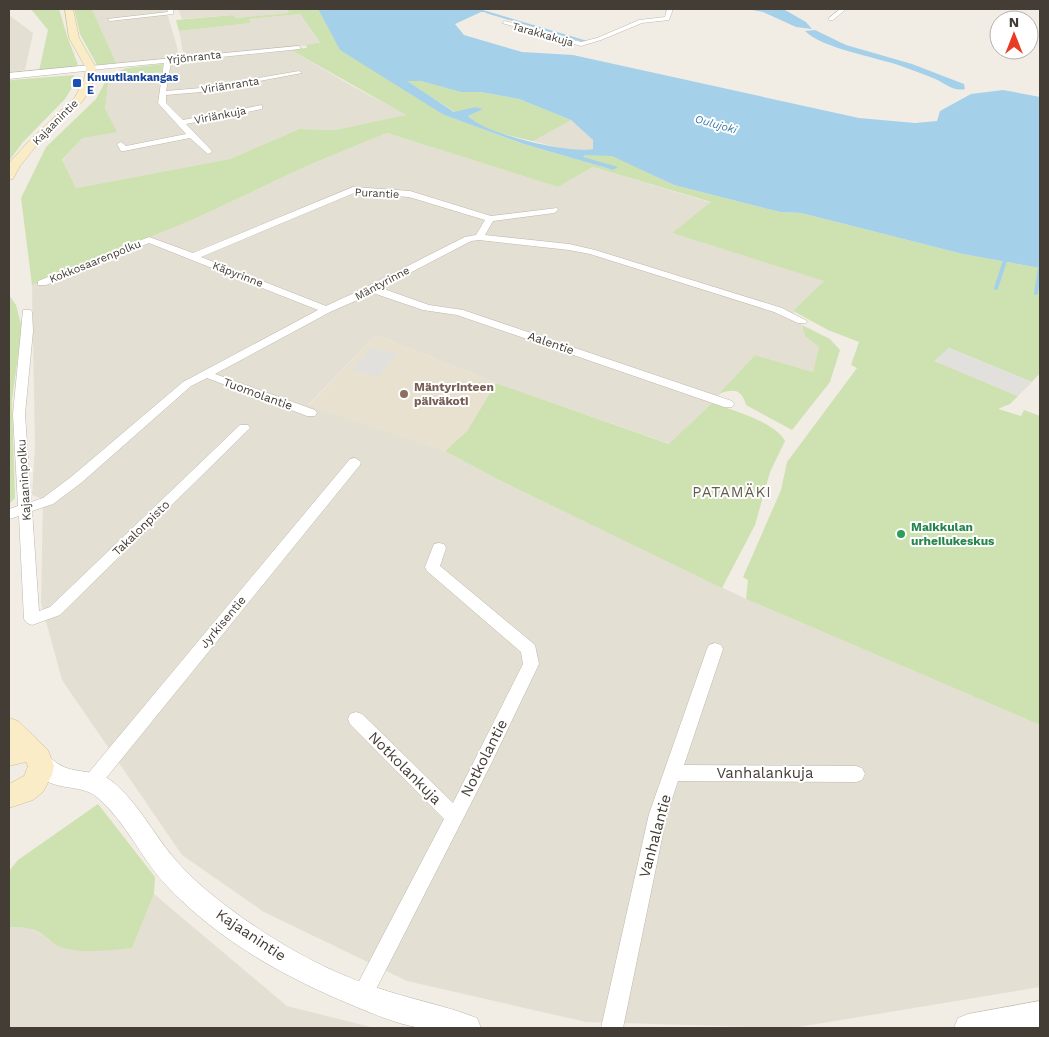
<svg xmlns="http://www.w3.org/2000/svg" width="1049" height="1037" viewBox="0 0 1049 1037" font-family="'Work Sans',sans-serif">
<style>
.residential{fill:#e4dfd3}
.education{fill:#e9e1d0}
.green{fill:#cde2b0}
.parking{fill:#e2e0dd}
.water{fill:#a5d0ea;fill-rule:evenodd}
.lines{fill:none;stroke-linecap:round;stroke-linejoin:round}
.stream-far1{stroke:#a5d0ea;stroke-width:2}
.stream{stroke:#a5d0ea;stroke-width:4}
.minor-casing{stroke:#bfb7ab;stroke-width:1}
.tertiary-casing{stroke:#bfb7ab;stroke-width:1}
.secondary-casing{stroke:#cdbe97;stroke-width:1}
.minor{fill:#fff;fill-rule:evenodd}
.tertiary{fill:#fff;fill-rule:evenodd}
.secondary{fill:#faecc6;fill-rule:evenodd}
.transit-dot{fill:#1a4fb4;stroke:#fff;stroke-width:2}
.education-dot{fill:#8d6e63;stroke:#fff;stroke-width:2}
.leisure-dot{fill:#2e9e5b;stroke:#fff;stroke-width:2}
.labels{text-anchor:middle;stroke-width:4;stroke-linejoin:round;paint-order:stroke}
.far-street-label{font-size:11px;fill:#433d35;stroke:#fff}
.far-transit-label{font-size:11px;font-weight:bold;fill:#164399;stroke:#fff;text-anchor:start}
.far-water-label{font-size:11px;font-style:italic;fill:#377aa6;stroke:#fff}
.street-label{font-size:12px;fill:#433d35;stroke:#fff}
.education-label{font-size:12px;font-weight:bold;fill:#785e54;stroke:#fff;text-anchor:start}
.leisure-label{font-size:12px;font-weight:bold;fill:#27864d;stroke:#fff;text-anchor:start}
.quarter-label{font-size:15px;letter-spacing:1px;fill:#655b4d;stroke:#fff}
.near-street-label{font-size:15px;fill:#433d35;stroke:#fff}
</style>
<rect width="100%" height="100%" fill="#f1ede5"/>
<!-- residential -->
<g class="residential">
<polygon points="92,9 166,9 180,58 116,63"/>
<polygon points="178,9 287,9 290,13 236,18 233,15 182,19"/>
<polygon points="300,14 320,44 184,58 179,31 249,23 248,19"/>
<polygon points="9,15 33,33 25,70 9,72"/>
<polygon points="289,49 354,87 407,115 335,130 299,129 230,159 76,188 62,161 105,109 109,77 170,71 172,62"/>
<polygon points="421,81 571,120 593,140 593,149 581,151 556,147 501,133 471,113 455,112"/>
<polygon points="387,133 558,187 593,167 712,203 672,233 825,281 793,311 802,325 805,336 819,347 813,372 755,355 712,403 670,444 496,383 376,335 308,405 445,451 499,480 746,599 1040,725 1040,987 793,1028 586,1022 407,981 264,912 182,855 62,680 41,603 43,499 32,495 35,446 32,285 192,220 311,164"/>
<polygon points="154,894 287,1006 375,1028 9,1028 9,927 27,927 43,935 50,941 71,949 93,950 132,948"/>
</g>
<!-- education -->
<polygon class="education" points="376,335 496,383 467,431 445,451 308,406"/>
<!-- green -->
<g class="green">
<polygon points="31,9 59,9 67,36 78,65 73,68 39,71 48,30"/>
<polygon points="74,9 92,9 116,63 97,65 80,34"/>
<polygon points="287,9 318,9 336,42 444,115 524,144 613,170 582,157 585,155 612,155 674,185 780,212 801,213 963,254 1040,268 1040,373 1032,382 949,348 935,361 1018,396 1010,404 998,409 1021,416 1024,410 1040,416 1040,725 746,599 748,580 743,577 781,490 787,462 857,368 851,365 859,342 828,330 793,311 824,281 672,233 711,202 593,167 558,187 387,133 311,164 192,220 32,285 21,198 46,147 96,99 109,75 127,68 163,64 162,72 109,77 105,109 117,132 82,138 62,160 76,188 230,159 299,129 335,130 406,115 289,49 307,48 306,45 320,43 300,14 249,19 250,23 179,31 176,20 233,15 236,18 289,13"/>
<polygon points="74,75 73,86 65,99 23,142 9,161 9,83 11,80"/>
<path d="M 406,81 L 421,81 L 461,92 L 481,92 L 519,99 L 571,120 L 533,141 C 513,136 483,132 468,116 L 482,109 L 476,107 L 455,112 Z"/>
<polygon points="9,295 16,305 22,328 12,400 15,498 9,504"/>
<path d="M 802,325 L 830,339 L 840,350 L 830,382 L 792,430 L 746,405 C 742,390 734,388 719,394 L 755,355 L 813,372 L 819,347 L 805,336 Z"/>
<path d="M 496,383 L 669,444 L 712,403 C 732,410 775,422 785,441 L 770,472 L 755,525 L 722,588 L 499,480 L 445,451 L 467,431 Z"/>
<path d="M 98,804 L 155,877 L 154,894 L 132,948 C 109,950 80,955 58,946 C 52,943 48,938 42,934 C 31,927 22,927 9,927 L 9,871 L 18,860 Z"/>
</g>
<!-- parking -->
<g class="parking">
<polygon points="371,348 397,353 378,376 351,370"/>
<polygon points="949,348 1032,382 1018,396 934,361"/>
</g>
<!-- water -->
<g class="water">
<path d="M 318,9 L 483,9 L 486,12 L 481,12 L 455,24 L 464,35 L 522,52 L 573,55 L 859,118 L 915,123 L 937,121 L 940,111 L 971,94 L 1003,90 L 1040,97 L 1040,268 L 963,254 L 801,213 L 780,212 L 674,185 L 612,156 L 585,155 L 583,157 L 618,167 L 613,170 L 524,144 L 444,115 L 340,50 ZM 407,81 L 421,81 L 461,92 L 481,92 L 519,99 L 571,120 L 593,140 L 593,149 C 570,154 484,134 468,116 L 483,109 L 476,107 L 454,112 Z"/>
<polygon points="747,9 785,10 806,22 812,29 796,27 763,12"/>
<path d="M 815,30 L 846,45 L 912,64 L 964,84 L 965,89 C 952,92 944,82 933,78 C 923,74 912,70 901,66 C 876,57 821,48 805,31 Z"/>
</g>
<g class="lines">
<!-- stream-far1 -->
<polyline class="stream-far1" points="486,12 587,42"/>
<!-- stream -->
<g class="stream">
<polyline points="996,288 1005,261"/>
<polyline points="1036,293 1040,268"/>
</g>
<defs>
<g id="minor">
<polygon points="167,9 173,9 173,14 110,21 107,19 168,12"/>
<polygon points="667,9 673,9 669,20 642,23 601,40 581,46 502,23 505,21 581,42 597,38 639,20 665,17"/>
<polygon points="840,9 846,9 833,20 829,20 829,18"/>
<polygon points="298,46 300,47 300,49 171,62 166,91 201,88 299,71 302,73 201,92 166,95 166,103 183,120 262,105 262,109 186,124 211,150 212,152 208,154 190,138 124,151 121,151 117,144 121,142 126,146 186,134 158,103 164,63 91,70 88,68 91,66"/>
<path d="M 353,187 L 410,191 L 491,216 L 557,208 L 558,210 L 554,213 L 493,221 L 485,235 L 569,244 L 595,250 L 782,308 L 807,321 L 806,323 L 798,323 L 774,312 L 590,254 L 569,250 L 479,240 L 471,241 L 381,288 L 429,305 L 463,310 L 732,401 L 734,404 L 732,407 L 724,407 L 457,315 L 423,310 L 373,293 L 330,312 L 215,374 L 315,410 L 317,413 L 315,416 L 307,416 L 207,378 L 191,386 L 81,483 L 53,504 L 32,511 L 39,611 L 50,607 L 240,425 L 248,425 L 250,428 L 60,615 L 32,625 L 27,623 L 24,619 L 19,516 L 9,519 L 9,509 L 18,506 L 13,414 L 23,310 L 31,310 L 32,312 L 33,331 L 25,414 L 31,502 L 43,498 L 71,477 L 183,382 L 318,310 L 149,243 L 46,285 L 38,285 L 38,281 L 149,237 L 193,253 ZM 354,193 L 409,197 L 485,220 L 476,235 L 465,237 C 418,260 373,285 326,306 L 201,257 Z"/>
<polygon points="355,458 361,462 360,465 98,788 92,790 86,788 83,782 86,776 350,459"/>
<polygon points="439,543 444,544 446,548 440,566 535,645 539,664 490,766 369,1003 362,1007 355,1003 351,996 355,989 444,819 350,724 348,719 350,714 356,712 362,714 453,803 523,664 521,652 427,571 425,567 434,544"/>
<polygon points="715,643 721,645 723,649 684,765 856,766 862,768 865,774 862,780 856,782 678,781 667,814 623,1028 601,1028 649,814 707,649 709,645"/>
</g>
<g id="tertiary">
<polygon points="91,65 94,66 94,70 9,79 9,73"/>
<path d="M 42,753 C 51,756 55,764 64,767 C 81,774 98,769 114,783 C 138,803 153,833 173,857 C 193,881 219,901 244,919 C 284,947 329,972 375,987 C 409,999 444,1005 477,1018 L 481,1028 C 461,1028 439,1031 420,1028 C 397,1024 373,1014 352,1005 C 284,977 216,939 165,884 C 141,858 126,822 98,798 C 78,780 47,797 31,763 L 34,756 Z"/>
<polygon points="1040,1001 1040,1028 954,1028 958,1018 968,1014"/>
</g>
<g id="secondary">
<polygon points="65,9 73,9 79,38 96,68 94,80 83,101 36,146 20,166 13,179 9,180 10,162 28,142 75,97 84,80 86,68 69,38"/>
<polygon points="9,718 18,721 48,750 54,766 52,775 43,792 33,800 9,808 9,784 24,776 28,766 26,762 9,766"/>
</g>
</defs>
<!-- minor casing -->
<use href="#minor" class="minor-casing"/>
<!-- tertiary casing -->
<use href="#tertiary" class="tertiary-casing"/>
<!-- secondary casing -->
<use href="#secondary" class="secondary-casing"/>
<!-- minor -->
<use href="#minor" class="minor"/>
<!-- tertiary -->
<use href="#tertiary" class="tertiary"/>
<!-- secondary -->
<use href="#secondary" class="secondary"/>
</g>
<!-- markers -->
<rect class="transit-dot" x="72" y="78" width="10" height="10" rx="2.5"/>
<circle class="education-dot" cx="404" cy="394" r="5"/>
<circle class="leisure-dot" cx="901" cy="534" r="5"/>
<g class="labels">
<!-- far-street labels -->
<g class="far-street-label">
<text transform="translate(543 34) rotate(16)" y="4">Tarakkakuja</text>
<text transform="translate(194 57) rotate(-6)" y="4">Yrjönranta</text>
<text transform="translate(230 85) rotate(-9)" y="4">Viriänranta</text>
<text transform="translate(220 115) rotate(-11)" y="4">Viriänkuja</text>
<text transform="translate(55 122) rotate(-45)" y="4">Kajaanintie</text>
<text transform="translate(377 193) rotate(3)" y="4">Purantie</text>
<text transform="translate(95 261) rotate(-22)" y="4">Kokkosaarenpolku</text>
<text transform="translate(238 274) rotate(21)" y="4">Käpyrinne</text>
<text transform="translate(382 283) rotate(-28)" y="4">Mäntyrinne</text>
</g>
<!-- far-transit labels -->
<g class="far-transit-label">
<text x="87" y="81">Knuutilankangas<tspan x="87" dy="13">E</tspan></text>
</g>
<!-- far-water labels -->
<g class="far-water-label">
<text transform="translate(716 124) rotate(16)" y="4">Oulujoki</text>
</g>
<!-- street labels -->
<g class="street-label">
<text transform="translate(551 343) rotate(19)" y="4">Aalentie</text>
<text transform="translate(258 394) rotate(20)" y="4">Tuomolantie</text>
<text transform="translate(24 480) rotate(-94)" y="4">Kajaaninpolku</text>
<text transform="translate(141 528) rotate(-44)" y="4">Takalonpisto</text>
<text transform="translate(223 622) rotate(-50)" y="4">Jyrkisentie</text>
</g>
<!-- education labels -->
<g class="education-label">
<text x="414" y="391">Mäntyrinteen<tspan x="414" dy="14">päiväkoti</tspan></text>
</g>
<!-- leisure labels -->
<g class="leisure-label">
<text x="911" y="531">Maikkulan<tspan x="911" dy="14">urheilukeskus</tspan></text>
</g>
<!-- quarter labels -->
<g class="quarter-label">
<text x="732" y="497">PATAMÄKI</text>
</g>
<!-- near-street labels -->
<g class="near-street-label">
<text transform="translate(484 758) rotate(-63)" y="5">Notkolantie</text>
<text transform="translate(405 768) rotate(45)" y="5">Notkolankuja</text>
<text x="765" y="778">Vanhalankuja</text>
<text transform="translate(655 836) rotate(-75)" y="5">Vanhalantie</text>
<text transform="translate(251 935) rotate(34)" y="5">Kajaanintie</text>
</g>
</g>
<!-- border -->
<rect width="1049" height="1037" fill="none" stroke="#433d35" stroke-width="20"/>
<!-- north arrow -->
<g transform="translate(1014 35)"><circle r="24" fill="#ffffff" stroke="#b4b1ae"/>
<path d="M0-4L9 19L0 12L-9 19Z" fill="#e93c24"/>
<text y="-8" font-size="14" font-weight="bold" text-anchor="middle" fill="#433d35">N</text>
</g>
</svg>
